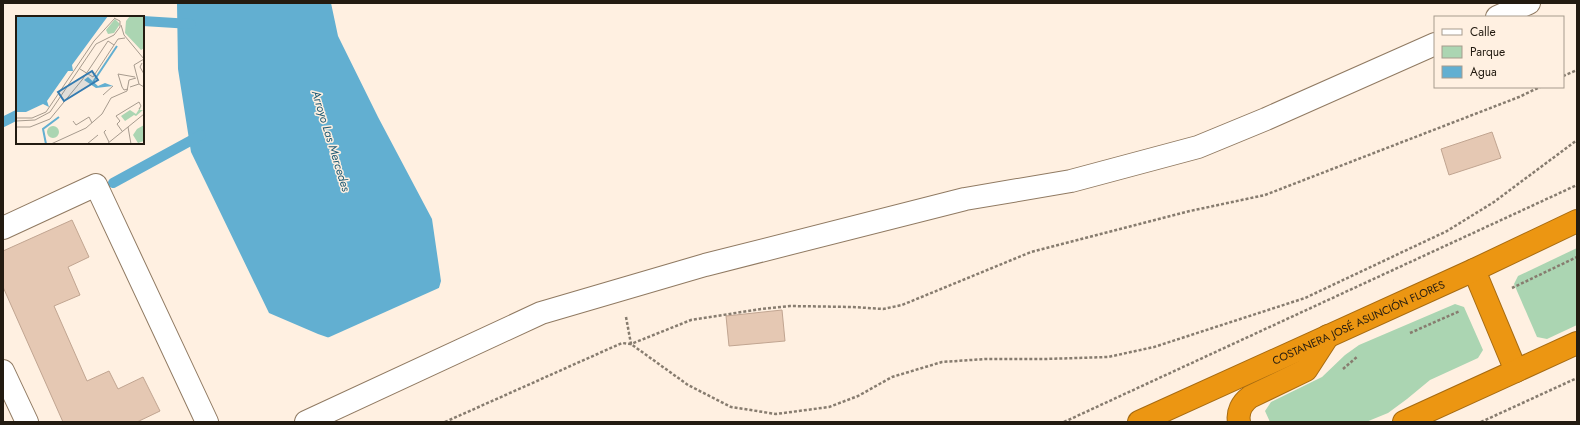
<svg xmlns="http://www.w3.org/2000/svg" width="1580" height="425" viewBox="0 0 1580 425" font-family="Jost,sans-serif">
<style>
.green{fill:#abd5b2}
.water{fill:#62afd1}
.pier{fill:#fff0e1}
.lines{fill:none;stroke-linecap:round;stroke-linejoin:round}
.stream{stroke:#62afd1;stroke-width:10}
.building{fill:#e5c8b3;stroke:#c1a591}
.street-casing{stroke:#907a62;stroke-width:24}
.highway-casing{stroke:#a66b12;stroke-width:24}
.path{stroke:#877c6f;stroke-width:2.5;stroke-dasharray:3 2;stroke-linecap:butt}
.street{stroke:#fff;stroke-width:22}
.highway{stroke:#ec9612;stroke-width:22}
.labels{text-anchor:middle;stroke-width:3;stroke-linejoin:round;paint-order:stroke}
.street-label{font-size:11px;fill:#231b11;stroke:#fff0e1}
.water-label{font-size:12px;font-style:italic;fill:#225d76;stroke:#fff0e1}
.inset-river{fill:none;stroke:#62afd1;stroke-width:2}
.inset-road{fill:none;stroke:#a79b8e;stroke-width:1}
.view{fill:#347bb0;fill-opacity:0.15;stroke:#347bb0;stroke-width:2}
.inset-edge{fill:none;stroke:#231b11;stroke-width:2}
</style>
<rect width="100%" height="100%" fill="#fff0e1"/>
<!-- green -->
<g class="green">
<polygon points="1577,248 1577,325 1547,339 1537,337 1514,284 1518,276"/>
<polygon points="1455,304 1464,307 1483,350 1478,358 1430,380 1407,399 1388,413 1366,422 1270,422 1265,411 1271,402 1322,377 1345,355 1359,345"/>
</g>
<!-- water -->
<polygon class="water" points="177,3 331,3 338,36 378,117 432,219 441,281 429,322 364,350 318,334 269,313 191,152 178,69"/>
<!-- pier -->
<polygon class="pier" points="441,287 430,324 364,352 325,339"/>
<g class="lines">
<!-- stream -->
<g class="stream">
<polyline points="143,21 191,24"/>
<polyline points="3,122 17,115"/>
<polyline points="113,183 201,135"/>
</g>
</g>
<!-- building -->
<g class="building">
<polygon points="1492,132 1501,158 1449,175 1441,149"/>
<polygon points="72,220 89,257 68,267 80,295 54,306 87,381 109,371 118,389 143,377 160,411 137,422 63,422 3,287 3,251"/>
<polygon points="782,310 785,341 729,346 726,316"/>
</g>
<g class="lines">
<defs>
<g id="street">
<polyline points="1497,17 1529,3"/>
<polyline points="3,228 96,185 207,422"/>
<polyline points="3,371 27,422"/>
<polyline points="306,422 541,313 705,265 965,199 1071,181 1198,147 1266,119 1435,44"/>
</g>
<g id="highway">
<polyline points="1474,270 1516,371"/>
<path id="s1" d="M 1139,422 L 1474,270 L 1577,221"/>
<path d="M 1239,422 C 1237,412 1242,403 1250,397 L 1306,370 L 1328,336"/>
<polyline points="1404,422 1577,343"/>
</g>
</defs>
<!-- street casing -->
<use href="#street" class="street-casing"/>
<!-- highway casing -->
<use href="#highway" class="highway-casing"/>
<!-- path -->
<g class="path">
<polyline points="1563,76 1577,70"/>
<polyline points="1512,288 1577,257"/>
<polyline points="626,317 631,344 691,320 761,309 790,306 853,307 883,309 902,305 1031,252 1190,211 1265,195 1519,97 1540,87"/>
<polyline points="1410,333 1460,311"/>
<polyline points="1343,369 1358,356"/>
<polyline points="445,422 622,343 631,344 688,385 731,407 776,414 829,407 858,396 892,377 942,362 985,359 1045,359 1108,357 1154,347 1305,298 1447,231 1494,202 1577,140"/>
<polyline points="1064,422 1577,185"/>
<polyline points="1481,422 1577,378"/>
</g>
<!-- street -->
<use href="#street" class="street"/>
<!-- highway -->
<use href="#highway" class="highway"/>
</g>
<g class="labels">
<!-- street labels -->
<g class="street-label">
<text dy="4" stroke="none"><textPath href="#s1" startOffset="241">COSTANERA JOSÉ ASUNCIÓN FLORES</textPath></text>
</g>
<!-- water labels -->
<g class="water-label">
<text transform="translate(331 141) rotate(73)" y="4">Arroyo Las Mercedes</text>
</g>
</g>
<!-- overview -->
<g transform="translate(16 16)">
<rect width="128" height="128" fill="#fff0e1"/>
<path d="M 114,0 L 128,0 L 128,32 L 125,34 L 109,17 L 110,5 ZM 99,3 L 104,8 L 98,17 L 92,18 L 90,14 ZM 125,90 L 124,94 L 127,94 L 120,100 L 118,99 L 109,105 L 105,100 L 114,94 L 120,98 ZM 128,109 L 128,125 L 122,127 L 117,119 L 121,113 ZM31 116a6 6 0 1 1 12 0a6 6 0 1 1-12 0Z" fill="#abd5b2"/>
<path d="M 0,0 L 92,0 L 56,49 L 57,55 L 52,55 L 31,85 L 33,91 L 27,88 L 10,96 L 0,96 ZM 72,61 L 82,70 L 89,67 L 97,70 L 80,72 L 68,64 Z" fill="#62afd1"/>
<path class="inset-river" d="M 77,66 L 101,30M 30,128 L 27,113 L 43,101"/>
<path class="inset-road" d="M 105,9 L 108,19 L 128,43M 126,47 L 124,51 L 128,58M 64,53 L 77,61 L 102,23 L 109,22M 123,68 L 118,49 L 128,43M 114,71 L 123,68 L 128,71M 112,73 L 108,74 L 106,71 L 102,58 L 119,61M 87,79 L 97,70M 0,102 L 16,102 L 30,96 L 78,25 L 99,2M 0,105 L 19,104 L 34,96 L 80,28 L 98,19 L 104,11 L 104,5 L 98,2M 57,105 L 60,109 L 73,101 L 76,107M 0,111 L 14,111 L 34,103 L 66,64 L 92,25 L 98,29M 112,111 L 115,128M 90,114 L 88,116 L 93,126M 106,115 L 101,108 L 104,105 L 100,100 L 123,86 L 125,90 L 123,93M 35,128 L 70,112 L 86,98 L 95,82 L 111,75 L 113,64 L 120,62M 71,128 L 82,119M 91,128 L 128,98"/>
<path class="view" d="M 76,55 L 82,64 L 48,85 L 42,76 Z"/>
<rect width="128" height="128" class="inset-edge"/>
</g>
<!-- border -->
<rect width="1580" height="425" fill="none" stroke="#231b11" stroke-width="8"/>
<!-- legend -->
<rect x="1434" y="16" width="130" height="72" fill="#fff0e1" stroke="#a79b8e"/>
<rect x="1442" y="29" width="20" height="6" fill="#ffffff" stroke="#a79b8e"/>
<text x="1470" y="36" font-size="12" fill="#231b11">Calle</text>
<rect x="1442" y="46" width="20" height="12" fill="#abd5b2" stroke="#a79b8e"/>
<text x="1470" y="56" font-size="12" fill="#231b11">Parque</text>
<rect x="1442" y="66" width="20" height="12" fill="#62afd1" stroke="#a79b8e"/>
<text x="1470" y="76" font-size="12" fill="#231b11">Agua</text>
</svg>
